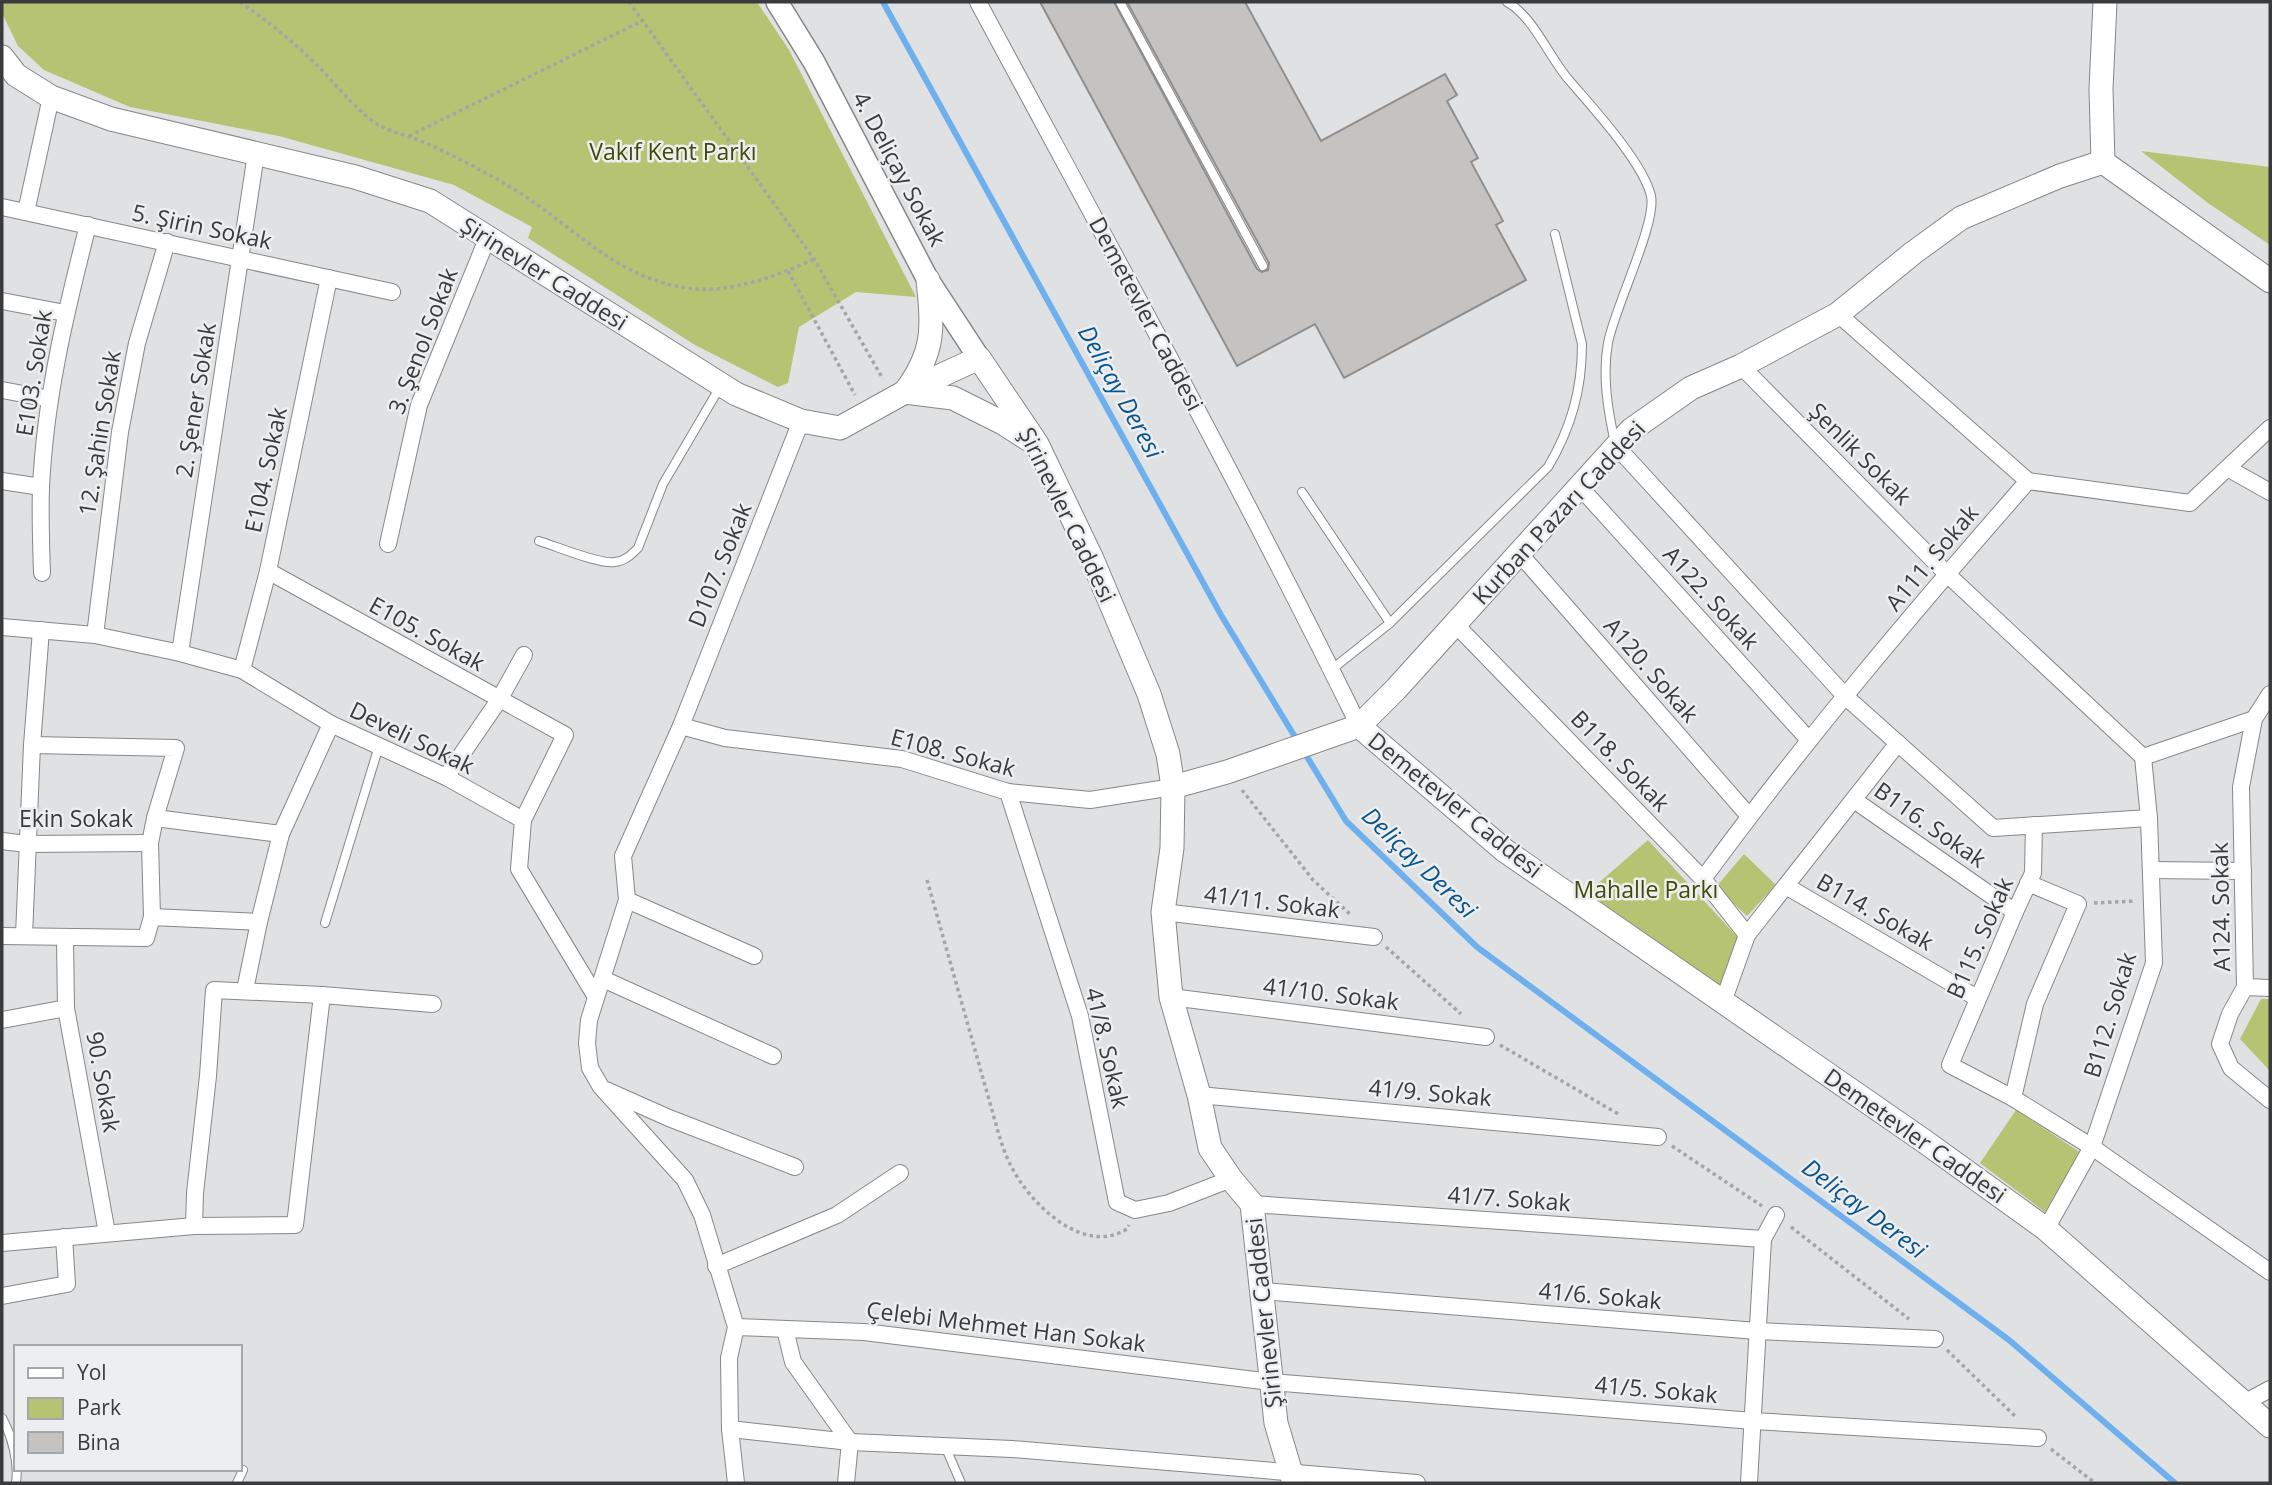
<svg xmlns="http://www.w3.org/2000/svg" width="2272" height="1485" viewBox="0 0 2272 1485" font-family="'Open Sans',sans-serif">
<style>
.green{fill:#b5c373}
.lines{fill:none;stroke-linecap:round;stroke-linejoin:round}
.stream{stroke:#6eafee;stroke-width:6}
.building{fill:#c5c2c2;stroke:#918e8e;stroke-width:2}
.service-casing{stroke:#858789;stroke-width:10}
.minor-casing{stroke:#858789;stroke-width:18}
.tertiary-casing{stroke:#858789;stroke-width:24}
.secondary-casing{stroke:#858789;stroke-width:25}
.path{stroke:#a4a5a7;stroke-width:3.5;stroke-dasharray:3.5 3.5;stroke-linecap:butt}
.service{stroke:#fff;stroke-width:8}
.minor{stroke:#fff;stroke-width:16}
.tertiary{stroke:#fff;stroke-width:21}
.secondary{stroke:#fff;stroke-width:23}
.labels{text-anchor:middle;stroke-width:5;stroke-linejoin:round;paint-order:stroke}
.park-label{font-size:23px;fill:#414a06;stroke:#eceef0}
.street-label{font-size:23px;fill:#3a3b3c;stroke:#eceef0}
.water-label{font-size:24px;font-style:italic;fill:#09548d;stroke:#eceef0}
</style>
<rect width="100%" height="100%" fill="#dfe1e3"/>
<!-- green -->
<g class="green">
<polygon points="2,2 757,2 789,50 916,297 856,292 799,327 788,383 778,387 695,345 528,238 532,227 454,185 279,136 130,107 44,70 18,46 2,13"/>
<polygon points="2141,151 2270,167 2270,245 2208,203"/>
<polygon points="1648,840 1741,941 1720,985 1587,893"/>
<polygon points="1744,854 1776,885 1747,916 1716,887"/>
<polygon points="2261,999 2270,999 2270,1071 2240,1039"/>
<polygon points="2016,1110 2081,1153 2045,1212 1980,1163"/>
</g>
<g class="lines">
<!-- stream -->
<polyline class="stream" points="883,2 1221,615 1346,821 1477,947 2009,1340 2175,1483"/>
</g>
<!-- building -->
<polygon class="building" points="1040,2 1114,2 1257,269 1262,272 1268,270 1269,263 1127,2 1245,2 1321,141 1445,74 1457,95 1447,101 1478,158 1471,162 1503,221 1496,225 1526,280 1344,378 1315,324 1237,366"/>
<g class="lines">
<defs>
<g id="service">
<polyline points="1120,2 1263,266"/>
<path d="M 1507,2 C 1533,16 1549,57 1569,80 C 1592,107 1643,162 1651,196 C 1657,223 1614,309 1608,343 C 1602,376 1608,411 1615,443"/>
<polyline points="1302,492 1390,623"/>
<path d="M 539,541 C 556,546 600,565 615,562 C 625,561 631,555 638,548 L 663,484 L 720,387"/>
<path d="M 1331,670 L 1390,623 L 1548,467 C 1571,428 1582,390 1582,344 L 1555,234"/>
<polyline points="325,923 379,746"/>
<path d="M 2,1418 C 12,1436 19,1462 16,1483"/>
<polyline points="945,1446 961,1483"/>
<polyline points="237,1483 243,1470"/>
</g>
<g id="minor">
<path d="M 978,2 C 1107,242 1239,481 1359,726"/>
<polyline points="2,207 392,292"/>
<polyline points="26,212 51,97"/>
<polyline points="2,301 65,313"/>
<polyline points="1838,314 2028,481"/>
<polyline points="1741,366 1947,574 2143,757 2149,818 2154,963 2092,1147 2046,1229"/>
<polyline points="2,390 50,399"/>
<polyline points="1616,446 1846,697 1993,828 2149,818"/>
<polyline points="2229,469 2270,492"/>
<polyline points="2,481 41,487"/>
<polyline points="1579,486 1809,740"/>
<polyline points="388,544 419,405 487,239"/>
<polyline points="1519,553 1749,816"/>
<polyline points="268,571 565,735 523,820"/>
<path d="M 42,573 C 41,545 40,516 41,488 C 45,398 66,311 88,225"/>
<polyline points="1455,624 1703,879 1747,935"/>
<polyline points="2,627 95,635 180,653 242,670 331,724 446,777 523,820 519,869 596,997"/>
<polyline points="95,635 120,432 137,343 167,242"/>
<polyline points="180,653 256,154"/>
<polyline points="242,670 268,571 329,278"/>
<polyline points="2270,694 2254,719 2241,787 2245,987 2230,1014 2220,1044 2231,1068 2270,1100"/>
<polyline points="681,726 725,738 902,759 1008,792 1090,800 1173,787"/>
<polyline points="32,745 176,748 155,818 150,843 152,917"/>
<polyline points="2143,757 2254,719"/>
<polyline points="446,777 499,700 524,655"/>
<polyline points="1008,792 1080,1016 1117,1202 1135,1210 1169,1203 1231,1179"/>
<polyline points="1854,800 2015,912"/>
<polyline points="155,818 281,834"/>
<polyline points="2034,825 2033,873 2015,912 1950,1065 2013,1098 2092,1147 2270,1272"/>
<polyline points="2,841 27,844 150,843"/>
<polyline points="2151,870 2243,871"/>
<path d="M 1703,879 C 1804,741 1915,610 2028,481 L 2190,503 L 2270,428"/>
<polyline points="1786,886 1977,998"/>
<polyline points="627,900 754,956"/>
<polyline points="1163,912 1374,937"/>
<polyline points="2,936 146,938 152,917 259,922"/>
<polyline points="24,936 32,745 41,630"/>
<polyline points="65,939 66,1008 107,1233"/>
<polyline points="603,979 773,1056"/>
<polyline points="2245,987 2270,988"/>
<polyline points="245,990 259,922 281,834 331,724"/>
<polyline points="1171,997 1486,1037"/>
<polyline points="1723,1002 1747,935 1898,743"/>
<polyline points="2,1020 66,1008"/>
<polyline points="606,1090 669,1118 795,1167"/>
<polyline points="1199,1095 1658,1137"/>
<polyline points="2013,1098 2035,1004 2078,904 2028,883"/>
<polyline points="1252,1204 1763,1239"/>
<polyline points="194,1226 195,1193 208,1076 214,990 322,995 433,1004"/>
<polyline points="2,1243 194,1226 295,1225 322,995"/>
<polyline points="716,1266 837,1215 900,1173"/>
<polyline points="1262,1291 1757,1331 1935,1339"/>
<polyline points="2,1296 67,1284 64,1237"/>
<polyline points="736,1327 864,1332 1271,1382 1753,1421 2038,1438"/>
<polyline points="785,1329 793,1362 850,1442 846,1483"/>
<polyline points="2244,1403 2270,1389"/>
<polyline points="730,1429 850,1442 1012,1449 1417,1483"/>
<polyline points="736,1483 730,1429 729,1358 736,1327 702,1215 685,1180 601,1087 590,1068 587,1043 589,1020 627,900 623,856 681,726 801,421"/>
<polyline points="1749,1483 1763,1239 1776,1215"/>
</g>
<polyline id="tertiary" points="777,2 814,62 928,280 979,358"/>
<g id="secondary">
<polyline points="2105,2 2101,89 2103,162 2270,281"/>
<polyline points="2,57 16,75 51,97 111,119 355,177 430,201 736,394 801,421 840,428 905,392 979,358 1037,444 1092,559 1149,694 1168,754 1173,787 1172,848 1163,912 1171,997 1199,1095 1210,1148 1231,1179 1252,1204 1276,1423 1294,1483"/>
<polyline points="905,392 953,398 1003,423 1028,439"/>
<path d="M 905,392 C 935,352 933,328 928,280"/>
<polyline points="1359,726 1504,850 1924,1141 2046,1229 2270,1426"/>
<polyline points="1173,787 1227,772 1359,726 1396,689 1631,430 1691,388 1741,366 1838,314 1913,253 1961,218 2060,176 2103,162"/>
</g>
</defs>
<!-- service casing -->
<use href="#service" class="service-casing"/>
<!-- minor casing -->
<use href="#minor" class="minor-casing"/>
<!-- tertiary casing -->
<use href="#tertiary" class="tertiary-casing"/>
<!-- secondary casing -->
<use href="#secondary" class="secondary-casing"/>
<!-- path -->
<g class="path">
<path d="M 240,2 C 266,20 291,40 314,62 C 333,81 349,102 370,119 C 384,131 401,133 418,140 C 436,147 453,156 471,165 C 495,178 521,192 543,209 C 591,244 625,278 686,288 C 729,294 775,277 814,259"/>
<polyline points="629,2 814,259 883,379"/>
<polyline points="409,136 642,21"/>
<polyline points="788,271 855,395"/>
<polyline points="1242,790 1313,880 1352,916"/>
<path d="M 927,880 L 999,1135 C 1004,1152 1011,1169 1022,1184 C 1044,1215 1088,1253 1127,1229 L 1129,1225"/>
<polyline points="2094,903 2136,901"/>
<polyline points="1386,947 1461,1014"/>
<polyline points="1500,1045 1620,1115"/>
<polyline points="1672,1146 1762,1206"/>
<polyline points="1791,1227 1909,1319"/>
<polyline points="1947,1350 2017,1418"/>
<polyline points="2051,1449 2095,1483"/>
</g>
<!-- service -->
<use href="#service" class="service"/>
<!-- minor -->
<use href="#minor" class="minor"/>
<!-- tertiary -->
<use href="#tertiary" class="tertiary"/>
<!-- secondary -->
<use href="#secondary" class="secondary"/>
</g>
<g class="labels">
<!-- park labels -->
<g class="park-label">
<text x="673" y="160">Vakıf Kent Parkı</text>
<text x="1646" y="898">Mahalle Parkı</text>
</g>
<!-- street labels -->
<g class="street-label">
<text transform="translate(899 169) rotate(62)" y="8">4. Deliçay Sokak</text>
<text transform="translate(202 227) rotate(12)" y="8">5. Şirin Sokak</text>
<text transform="translate(544 274) rotate(32)" y="8">Şirinevler Caddesi</text>
<text transform="translate(1146 314) rotate(62)" y="8">Demetevler Caddesi</text>
<text transform="translate(423 341) rotate(-69)" y="8">3. Şenol Sokak</text>
<text transform="translate(34 373) rotate(-81)" y="8">E103. Sokak</text>
<text transform="translate(196 400) rotate(-81)" y="8">2. Şener Sokak</text>
<text transform="translate(100 433) rotate(-81)" y="8">12. Şahin Sokak</text>
<text transform="translate(1860 454) rotate(45)" y="8">Şenlik Sokak</text>
<text transform="translate(266 470) rotate(-78)" y="8">E104. Sokak</text>
<text transform="translate(1559 513) rotate(-47)" y="8">Kurban Pazarı Caddesi</text>
<text transform="translate(1067 515) rotate(64)" y="8">Şirinevler Caddesi</text>
<text transform="translate(1932 558) rotate(-50)" y="8">A111. Sokak</text>
<text transform="translate(720 565) rotate(-68)" y="8">D107. Sokak</text>
<text transform="translate(1711 598) rotate(48)" y="8">A122. Sokak</text>
<text transform="translate(427 634) rotate(29)" y="8">E105. Sokak</text>
<text transform="translate(1651 670) rotate(49)" y="8">A120. Sokak</text>
<text transform="translate(412 738) rotate(26)" y="8">Develi Sokak</text>
<text transform="translate(953 753) rotate(15)" y="8">E108. Sokak</text>
<text transform="translate(1620 761) rotate(46)" y="8">B118. Sokak</text>
<text transform="translate(1455 805) rotate(39)" y="8">Demetevler Caddesi</text>
<text x="76" y="827">Ekin Sokak</text>
<text transform="translate(1930 825) rotate(35)" y="8">B116. Sokak</text>
<text transform="translate(1272 902) rotate(7)" y="8">41/11. Sokak</text>
<text transform="translate(2221 907) rotate(-91)" y="8">A124. Sokak</text>
<text transform="translate(1875 912) rotate(30)" y="8">B114. Sokak</text>
<text transform="translate(1980 938) rotate(-66)" y="8">B115. Sokak</text>
<text transform="translate(1331 994) rotate(7)" y="8">41/10. Sokak</text>
<text transform="translate(2110 1015) rotate(-73)" y="8">B112. Sokak</text>
<text transform="translate(1107 1048) rotate(77)" y="8">41/8. Sokak</text>
<text transform="translate(103 1082) rotate(80)" y="8">90. Sokak</text>
<text transform="translate(1430 1093) rotate(5)" y="8">41/9. Sokak</text>
<text transform="translate(1915 1136) rotate(35)" y="8">Demetevler Caddesi</text>
<text transform="translate(1509 1199) rotate(4)" y="8">41/7. Sokak</text>
<text transform="translate(1600 1296) rotate(5)" y="8">41/6. Sokak</text>
<text transform="translate(1264 1313) rotate(-96)" y="8">Şirinevler Caddesi</text>
<text transform="translate(1006 1327) rotate(7)" y="8">Çelebi Mehmet Han Sokak</text>
<text transform="translate(1656 1390) rotate(5)" y="8">41/5. Sokak</text>
</g>
<!-- water labels -->
<g class="water-label">
<text transform="translate(1120 392) rotate(61)" y="8">Deliçay Deresi</text>
<text transform="translate(1419 863) rotate(44)" y="8">Deliçay Deresi</text>
<text transform="translate(1864 1209) rotate(37)" y="8">Deliçay Deresi</text>
</g>
</g>
<!-- border -->
<rect width="2272" height="1485" fill="none" stroke="#3a3b3c" stroke-width="7"/>
<!-- legend -->
<rect x="14" y="1345" width="228" height="126" fill="#eceef0" stroke="#a5a6a8" stroke-width="2"/>
<rect x="28" y="1368" width="35" height="10" fill="#ffffff" stroke="#a5a6a8" stroke-width="2"/>
<text x="77" y="1380" font-size="21" fill="#3a3b3c">Yol</text>
<rect x="28" y="1398" width="35" height="21" fill="#b5c373" stroke="#a5a6a8" stroke-width="2"/>
<text x="77" y="1415" font-size="21" fill="#3a3b3c">Park</text>
<rect x="28" y="1432" width="35" height="21" fill="#c5c2c2" stroke="#a5a6a8" stroke-width="2"/>
<text x="77" y="1450" font-size="21" fill="#3a3b3c">Bina</text>
</svg>
